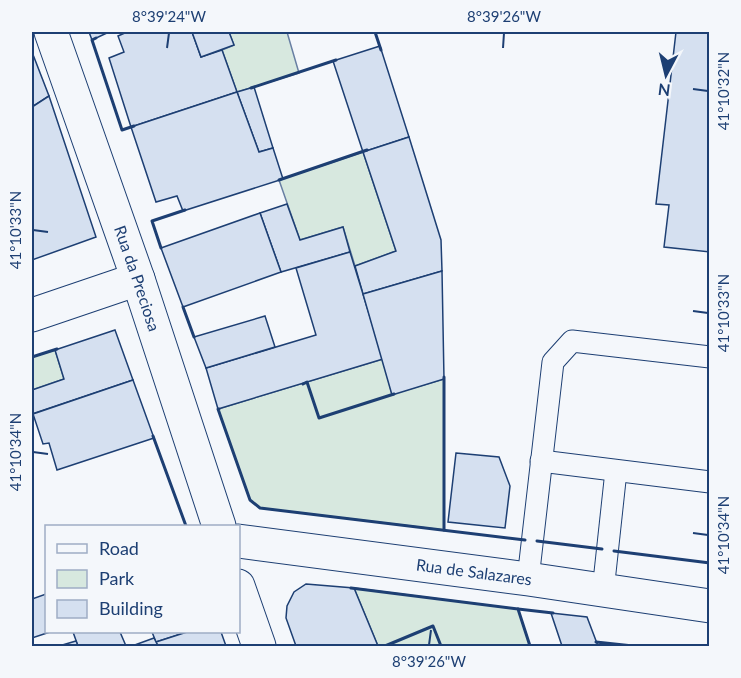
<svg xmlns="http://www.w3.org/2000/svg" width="741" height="678" viewBox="0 0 741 678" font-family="Lato,sans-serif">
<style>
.green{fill:#d7e8df;stroke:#687fa3;stroke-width:1.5}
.building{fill:#d5e0f0;stroke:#1d3f73;stroke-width:1.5}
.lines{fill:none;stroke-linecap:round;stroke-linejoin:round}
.service-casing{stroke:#1d3f73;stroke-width:23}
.minor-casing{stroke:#1d3f73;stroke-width:35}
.tertiary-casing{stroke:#1d3f73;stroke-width:35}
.service{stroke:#f4f7fb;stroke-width:21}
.minor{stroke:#f4f7fb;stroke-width:33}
.tertiary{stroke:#f4f7fb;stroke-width:33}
.wall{stroke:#1d3f73;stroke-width:3}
.ticks{fill:none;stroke:#1d3f73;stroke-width:2}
.labels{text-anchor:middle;stroke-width:4.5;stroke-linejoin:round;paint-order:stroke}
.street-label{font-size:16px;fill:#1d3f73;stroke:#f4f7fb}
.neatline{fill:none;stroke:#1d3f73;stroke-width:2}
.ticks-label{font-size:15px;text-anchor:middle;fill:#1d3f73}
</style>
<rect width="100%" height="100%" fill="#f4f7fb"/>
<!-- green -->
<g class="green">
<polygon points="229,32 287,32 299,73 237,92 222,50 234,45"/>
<polygon points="363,152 396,251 355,266 343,227 300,240 279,180"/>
<polygon points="55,350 64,379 32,390 32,357"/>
<polygon points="383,359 392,394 444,379 444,530 260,508 250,500 218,409"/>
<polygon points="354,588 518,609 530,646 378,646"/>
</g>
<!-- building -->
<g class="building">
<polygon points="89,32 109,32 92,40"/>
<polygon points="127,32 192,32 201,57 222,50 237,92 131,127 109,58 124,52 118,36"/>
<polygon points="192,32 229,32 234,45 201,57"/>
<polygon points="676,32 710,32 710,252 664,247 669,205 656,204"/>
<polygon points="380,46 409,137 363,152 333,61"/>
<polygon points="32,52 49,96 32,107"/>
<polygon points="254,87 273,148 259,152 237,92"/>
<polygon points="237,92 259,152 273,148 283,179 183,211 177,196 156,202 131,127"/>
<polygon points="49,96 96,237 32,260 32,107"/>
<polygon points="409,137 441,240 442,271 363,294 355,266 396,251 363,152"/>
<polygon points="287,204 300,240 343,227 350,252 281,272 260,213"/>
<polygon points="260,213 281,272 183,307 161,248"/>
<polygon points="350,252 383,359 218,409 206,368 316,335 296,268"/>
<polygon points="442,271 444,379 392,395 363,294"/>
<polygon points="265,316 275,347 206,368 194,337"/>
<polygon points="115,330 133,380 32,414 32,390 64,379 55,350"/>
<polygon points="133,380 154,438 57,470 49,443 43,444 33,414"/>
<polygon points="456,453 499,457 510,486 505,528 448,522"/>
<polygon points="306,584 354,588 378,646 296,646 286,618 287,606 294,592"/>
<polygon points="46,594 46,632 50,632 32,638 32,599"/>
<polygon points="551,613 587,617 598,646 562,646"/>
<polygon points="73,632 120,632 126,646 78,646"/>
<polygon points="152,632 187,632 156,642"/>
<polygon points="187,632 221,632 226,646 158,646 156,642"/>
<polygon points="154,638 158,646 132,646"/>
<polygon points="76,641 78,646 59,646"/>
</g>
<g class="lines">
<defs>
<g id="service">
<polyline points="541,461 710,482"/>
<polyline points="528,579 553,362 572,341 710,357"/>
<polyline points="603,591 616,471"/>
</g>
<g id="minor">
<polyline points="32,315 138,279"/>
<path id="s1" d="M 238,541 L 528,579 L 710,606"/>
</g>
<g id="tertiary">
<path id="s2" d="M 51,32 L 138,279 L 219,526"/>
<polyline points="238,586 259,646"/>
</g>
</defs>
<!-- service casing -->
<use href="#service" class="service-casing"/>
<!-- minor casing -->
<use href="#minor" class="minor-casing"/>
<!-- tertiary casing -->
<use href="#tertiary" class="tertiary-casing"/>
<!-- service -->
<use href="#service" class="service"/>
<!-- minor -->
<use href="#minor" class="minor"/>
<!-- tertiary -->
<use href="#tertiary" class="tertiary"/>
<!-- wall -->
<g class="wall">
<polyline points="375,32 381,50"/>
<polyline points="96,38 92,40 122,130 134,126"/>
<polyline points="251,88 336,60"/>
<polyline points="279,180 367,150"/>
<polyline points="161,248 152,221 185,210"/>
<polyline points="183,307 194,337"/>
<polyline points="32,357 57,349"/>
<polyline points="303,384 307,382 319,418 394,394"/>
<polyline points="219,409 218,409 250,500 260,508 525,540"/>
<polyline points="153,436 186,526"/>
<polyline points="444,530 444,377"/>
<polyline points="537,541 602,549"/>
<polyline points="614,551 710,563"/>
<polyline points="351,588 518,609 530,646"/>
<polyline points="518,609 553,613"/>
<polyline points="596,642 633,646"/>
<polyline points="385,646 433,626 441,646"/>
</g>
</g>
<!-- ticks -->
<path class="ticks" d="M 167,48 L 169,33M 503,48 L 504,33M 693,89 L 708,91M 33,230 L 48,232M 693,311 L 708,313M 33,452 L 48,454M 693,533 L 708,535M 429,645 L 431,630"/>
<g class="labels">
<!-- street labels -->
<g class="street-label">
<text dy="6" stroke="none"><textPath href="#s2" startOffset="261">Rua da Preciosa</textPath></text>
<text dy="6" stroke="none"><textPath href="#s1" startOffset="238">Rua de Salazares</textPath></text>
</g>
</g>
<!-- border -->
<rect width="741" height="678" fill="none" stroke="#f4f7fb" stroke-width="66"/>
<!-- legend -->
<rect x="45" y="525" width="195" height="108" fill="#f4f7fb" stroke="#9eadc5" stroke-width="1.5"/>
<rect x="57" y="544" width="30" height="9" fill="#f4f7fb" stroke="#9eadc5" stroke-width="1.5"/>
<text x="99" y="555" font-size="18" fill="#1d3f73">Road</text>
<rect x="57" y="570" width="30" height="18" fill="#d7e8df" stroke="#9eadc5" stroke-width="1.5"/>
<text x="99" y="585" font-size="18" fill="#1d3f73">Park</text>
<rect x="57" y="600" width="30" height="18" fill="#d5e0f0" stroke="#9eadc5" stroke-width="1.5"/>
<text x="99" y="615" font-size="18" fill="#1d3f73">Building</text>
<!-- north arrow -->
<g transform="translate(666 75) rotate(187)" stroke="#f4f7fb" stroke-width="4.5" paint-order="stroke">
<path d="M0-4.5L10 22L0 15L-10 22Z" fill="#1d3f73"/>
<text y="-9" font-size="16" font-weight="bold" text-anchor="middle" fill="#1d3f73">N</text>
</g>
<rect x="33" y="33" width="675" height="612" class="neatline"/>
<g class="ticks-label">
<text x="169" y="22">8°39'24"W</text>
<text x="504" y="22">8°39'26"W</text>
<text transform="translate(724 91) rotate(-90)" y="5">41°10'32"N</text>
<text transform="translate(16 230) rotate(-90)" y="5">41°10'33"N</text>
<text transform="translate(724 313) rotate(-90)" y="5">41°10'33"N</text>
<text transform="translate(16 452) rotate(-90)" y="5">41°10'34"N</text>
<text transform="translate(724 535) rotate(-90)" y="5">41°10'34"N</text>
<text x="429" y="667">8°39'26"W</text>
</g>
</svg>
